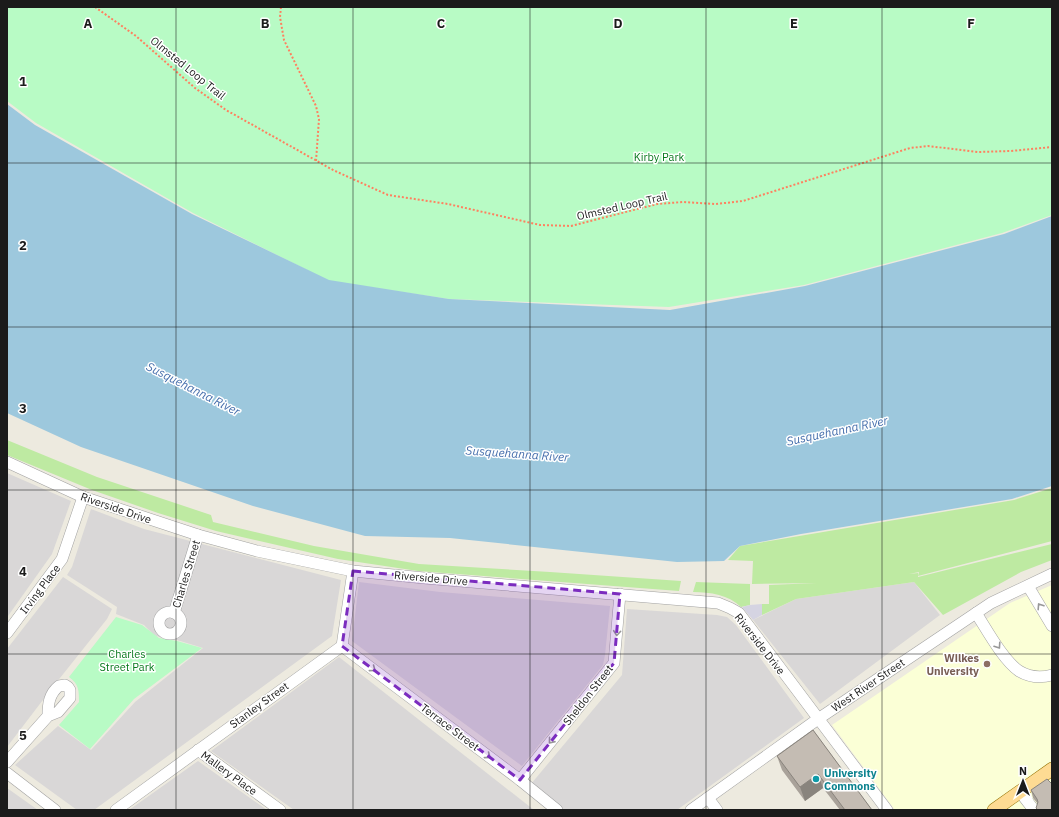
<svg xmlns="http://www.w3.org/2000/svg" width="1059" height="817" viewBox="0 0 1059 817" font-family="'IBM Plex Sans',sans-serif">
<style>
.residential{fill:#d9d7d7}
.education{fill:#fbffd6}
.grass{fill:#beeaa2}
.park{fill:#b8fbc5}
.plaza{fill:#d5d4e2}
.water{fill:#9dc8dd}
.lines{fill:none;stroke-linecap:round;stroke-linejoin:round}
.minor-casing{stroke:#a2a2a2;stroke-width:12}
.major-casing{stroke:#917000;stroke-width:14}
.path{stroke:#fe805f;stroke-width:2;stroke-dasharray:2 2;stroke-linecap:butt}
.minor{stroke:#fff;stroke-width:11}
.major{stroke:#fedb93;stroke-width:13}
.wall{fill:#a9a29a}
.shaded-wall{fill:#89847d}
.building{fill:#c4bcb3;stroke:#89847d}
.oneway{stroke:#989898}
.marked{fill:#7b2cbf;fill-opacity:0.2;stroke:#7b2cbf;stroke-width:3;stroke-dasharray:8 5;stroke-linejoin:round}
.grid{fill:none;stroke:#1b1b1b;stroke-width:1;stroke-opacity:0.55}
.education-dot{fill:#8d6e63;stroke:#fff;stroke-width:1.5}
.culture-dot{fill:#0f9aa8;stroke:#fff;stroke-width:1.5}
.labels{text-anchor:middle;stroke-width:3;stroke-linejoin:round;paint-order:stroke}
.street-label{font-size:11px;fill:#1b1b1b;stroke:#fff}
.park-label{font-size:11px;fill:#08791d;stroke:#fff}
.education-label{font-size:11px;font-weight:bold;fill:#785e54;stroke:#fff;text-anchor:end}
.culture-label{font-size:11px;font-weight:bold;fill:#0d838f;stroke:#fff;text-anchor:start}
.water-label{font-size:12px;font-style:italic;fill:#456eac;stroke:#fff}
.grid-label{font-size:13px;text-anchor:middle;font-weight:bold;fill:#1b1b1b;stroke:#fff;stroke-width:3;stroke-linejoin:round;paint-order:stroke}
</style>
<rect width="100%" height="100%" fill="#edeadf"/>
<!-- residential -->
<g class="residential">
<polygon points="7,473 71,501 52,554 8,616"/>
<polygon points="91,509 144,529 341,580 332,636 94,810 77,810 15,765 58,726 91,750 135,702 203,648 177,640 164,639 154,635 144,625 116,614 117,607 67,575 72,567"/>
<polygon points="63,577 112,609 107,619 52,688 7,747 7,649"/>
<polygon points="359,582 440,592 610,606 605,655 603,665 522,766 352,641"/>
<polygon points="914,582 940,615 820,704 753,620 796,599"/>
<polygon points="627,609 717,615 727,617 736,625 804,718 677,810 564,810 531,784 622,675"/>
<polygon points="339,657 534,810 294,810 211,751"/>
<polygon points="198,761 267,810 129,810"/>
<polygon points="7,788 38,810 7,810"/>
</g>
<!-- education -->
<polygon class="education" points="1052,585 1052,810 895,810 832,725 1010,603"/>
<!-- grass -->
<g class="grass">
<polygon points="7,440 97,477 211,515 213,522 314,546 419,564 550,572 681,581 679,591 418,571 338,559 216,531 158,513 92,490 7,455"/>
<polygon points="1052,488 1052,541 918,576 919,572 909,574 918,573 918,577 1052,544 1052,560 1021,572 943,615 914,582 796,599 762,615 762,604 769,604 769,585 817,583 752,584 753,561 728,560 740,546 1014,500"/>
<path d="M 696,582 L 750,584 L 750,605 L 741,607 C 729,595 710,592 693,592 Z"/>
</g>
<!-- park -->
<g class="park">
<polygon points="7,7 1052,7 1052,215 1002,233 804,285 669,307 449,299 329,281 193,213 36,123 7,101"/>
<path d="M 116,617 L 142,625 L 159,638 L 177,641 L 202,648 L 134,699 L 90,749 L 59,725 L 79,702 C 79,691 79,684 69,677 Z"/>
</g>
<!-- plaza -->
<polygon class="plaza" points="762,604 762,615 753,620 742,607 750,605"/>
<!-- water -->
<polygon class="water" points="7,104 35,125 192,214 329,280 449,299 670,310 805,286 1004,234 1052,216 1052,486 1012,499 801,534 740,546 724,561 677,562 450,538 365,536 253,506 81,447 7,413"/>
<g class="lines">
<defs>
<g id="minor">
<polyline points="7,462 83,497 198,535 257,551 353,571 424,578 718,603 730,608 739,613 887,810"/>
<polyline points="1028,586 1052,626"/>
<circle cx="170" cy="623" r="11"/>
<polyline points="174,613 198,535"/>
<path d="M 976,613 C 987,630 1003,660 1019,671 C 1029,677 1041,678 1052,675"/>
<polyline points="7,633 62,559 83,497"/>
<polyline points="342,646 520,780 557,810"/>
<polyline points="198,750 280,810"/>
<path d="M 7,762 L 48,716 L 58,712 L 70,698 L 70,690 L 68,687 L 65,685 L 59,686 C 49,694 48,704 48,716"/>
<polyline points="7,773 55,810"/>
<polyline points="520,780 614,663 620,594"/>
<polyline points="1020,792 1034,810"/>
<polyline points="708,798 717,810"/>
<polyline points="116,810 342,646 353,571"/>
<polyline points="691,810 818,719 991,603 1052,574"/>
</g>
<polyline id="major" points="994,810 1052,769"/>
</defs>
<!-- minor casing -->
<use href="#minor" class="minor-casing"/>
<!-- major casing -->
<use href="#major" class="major-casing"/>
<!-- path -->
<g class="path">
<polyline points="95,7 136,36 195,88 226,110 333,170 388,195 448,204 540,225 571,226 657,204 683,202 716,204 743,201 910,148 928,146 978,152 1011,151 1052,147"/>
<polyline points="281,7 280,17 284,40 316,106 319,119 316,161"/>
</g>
<!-- minor -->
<use href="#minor" class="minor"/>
<!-- major -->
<use href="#major" class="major"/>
</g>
<!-- wall -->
<g class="wall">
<polygon points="813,730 872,810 840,810 823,788 805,801 782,770 777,756"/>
<polygon points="1051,783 1052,810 1037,810 1036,808 1038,804 1033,798 1031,790"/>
</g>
<!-- shaded-wall -->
<polygon class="shaded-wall" points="818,774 823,788 805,801 800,787"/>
<!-- building -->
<g class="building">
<polygon points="813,730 872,810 845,810 818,774 800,787 777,756"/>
<polygon points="1047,779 1051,783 1052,782 1052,810 1038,810 1036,808 1038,802 1037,799 1031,790"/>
</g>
<!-- one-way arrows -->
<defs><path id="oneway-chevron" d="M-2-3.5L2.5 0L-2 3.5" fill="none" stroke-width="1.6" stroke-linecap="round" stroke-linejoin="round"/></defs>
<g class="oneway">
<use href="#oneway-chevron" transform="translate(1040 606) rotate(-123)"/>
<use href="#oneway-chevron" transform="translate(617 633) rotate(95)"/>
<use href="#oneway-chevron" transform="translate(998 646) rotate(56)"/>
<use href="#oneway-chevron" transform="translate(373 669) rotate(37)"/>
<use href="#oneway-chevron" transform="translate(551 741) rotate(129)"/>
<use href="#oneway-chevron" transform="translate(488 756) rotate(37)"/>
</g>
<!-- marked area -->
<path class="marked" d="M 353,571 L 620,594 L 614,663 L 520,780 L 342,646 Z"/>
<!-- grid -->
<path class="grid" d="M 176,7 L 176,810M 353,7 L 353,810M 530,7 L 530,810M 706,7 L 706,810M 882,7 L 882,810M 7,163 L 1052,163M 7,327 L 1052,327M 7,490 L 1052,490M 7,654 L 1052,654"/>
<!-- markers -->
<circle class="education-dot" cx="987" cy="664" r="4"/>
<circle class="culture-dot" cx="816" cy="779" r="4"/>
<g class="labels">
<!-- street labels -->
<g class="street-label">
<text transform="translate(188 68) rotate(39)" y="4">Olmsted Loop Trail</text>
<text transform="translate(622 206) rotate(-13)" y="4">Olmsted Loop Trail</text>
<text transform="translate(116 508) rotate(19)" y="4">Riverside Drive</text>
<text transform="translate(186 574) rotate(-73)" y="4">Charles Street</text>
<text transform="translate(431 578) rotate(5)" y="4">Riverside Drive</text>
<text transform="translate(40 589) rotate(-53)" y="4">Irving Place</text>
<text transform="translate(760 644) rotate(52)" y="4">Riverside Drive</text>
<text transform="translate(868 685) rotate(-34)" y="4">West River Street</text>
<text transform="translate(588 695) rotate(-52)" y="4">Sheldon Street</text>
<text transform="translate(259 705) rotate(-36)" y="4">Stanley Street</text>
<text transform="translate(450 727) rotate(37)" y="4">Terrace Street</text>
<text transform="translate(229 773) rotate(36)" y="4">Mallery Place</text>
</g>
<!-- park labels -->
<g class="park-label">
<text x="659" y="161">Kirby Park</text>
<text x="127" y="658">Charles<tspan x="127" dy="13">Street Park</tspan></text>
</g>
<!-- education labels -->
<g class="education-label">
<text x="979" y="662">Wilkes<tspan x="979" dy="13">University</tspan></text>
</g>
<!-- culture labels -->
<g class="culture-label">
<text x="824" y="777">University<tspan x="824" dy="13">Commons</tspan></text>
</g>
<!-- water labels -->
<g class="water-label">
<text transform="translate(193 389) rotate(27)" y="4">Susquehanna River</text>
<text transform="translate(837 431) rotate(-12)" y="4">Susquehanna River</text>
<text transform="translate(517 454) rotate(4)" y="4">Susquehanna River</text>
</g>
</g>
<g class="grid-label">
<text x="88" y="28">A</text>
<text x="265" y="28">B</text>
<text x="441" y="28">C</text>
<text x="618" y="28">D</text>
<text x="794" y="28">E</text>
<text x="971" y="28">F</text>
<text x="23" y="86">1</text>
<text x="23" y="250">2</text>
<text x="23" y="413">3</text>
<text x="23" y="576">4</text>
<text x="23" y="740">5</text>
</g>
<!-- border -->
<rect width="1059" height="817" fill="none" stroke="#1b1b1b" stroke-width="16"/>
<!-- north arrow -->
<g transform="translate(1023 781)" stroke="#ffffff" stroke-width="3" paint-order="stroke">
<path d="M0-3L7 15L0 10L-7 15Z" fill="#1b1b1b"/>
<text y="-6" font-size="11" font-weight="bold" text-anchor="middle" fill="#1b1b1b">N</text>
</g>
</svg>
